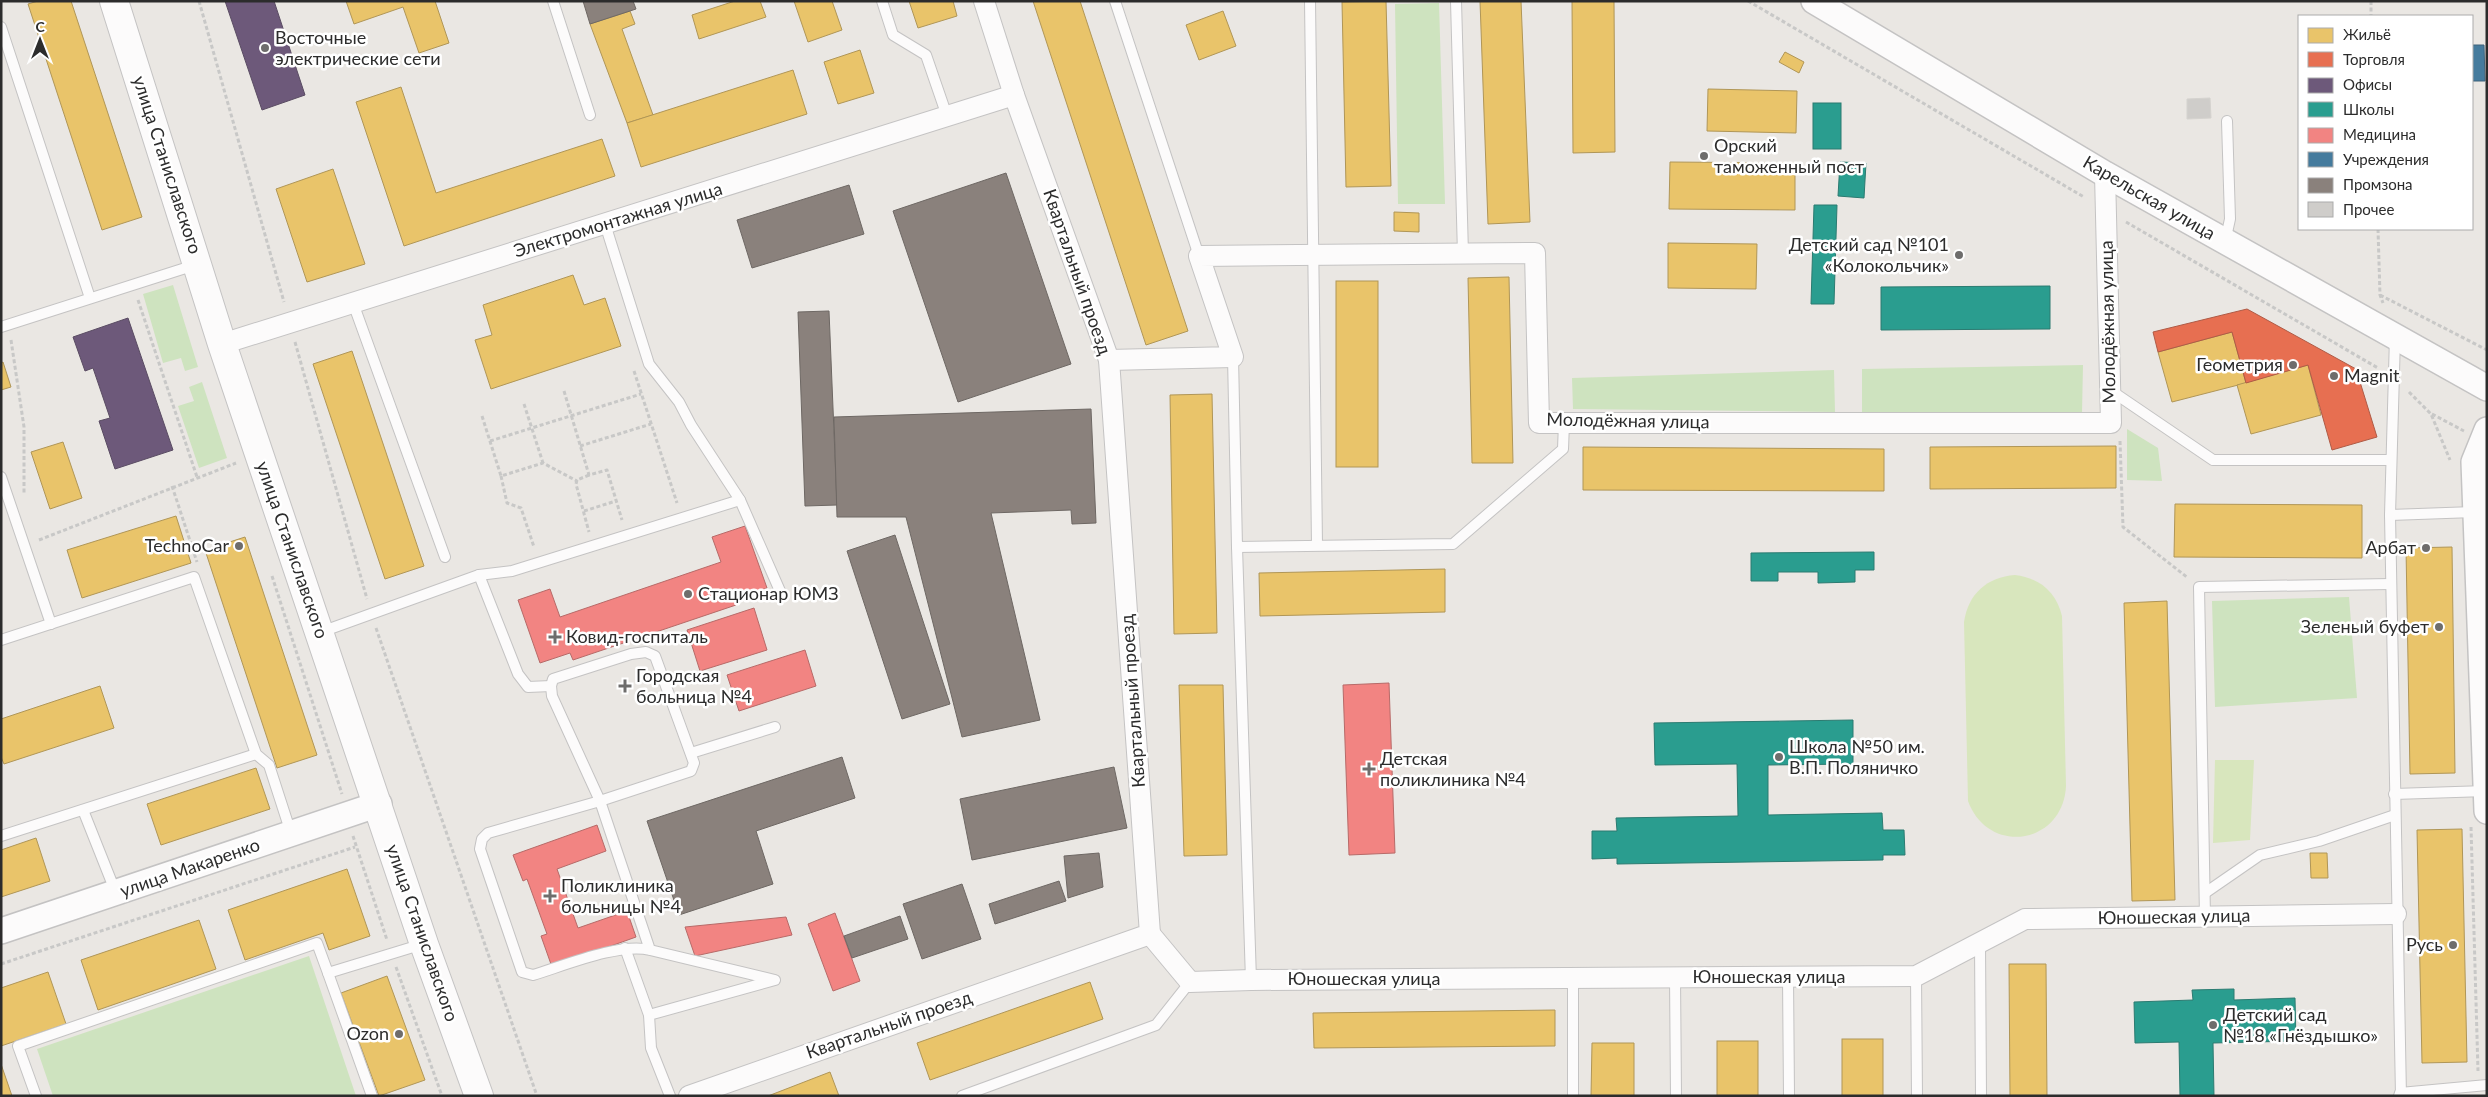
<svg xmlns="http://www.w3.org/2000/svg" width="2488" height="1097" viewBox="0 0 2488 1097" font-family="Lato,sans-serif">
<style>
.green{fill:#cee3bf}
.pitch{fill:#d8e6bd}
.homes{fill:#e9c46a;stroke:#b09657}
.shops{fill:#e76f51;stroke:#af5b46}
.offices{fill:#6d597a;stroke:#5a4c63}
.schools{fill:#2a9d8f;stroke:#2b7b71}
.health{fill:#f28482;stroke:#b76a68}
.public{fill:#457b9d;stroke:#3e637b}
.industry{fill:#8a817c;stroke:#6e6864}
.building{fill:#cfcdca;stroke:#d5d3cf}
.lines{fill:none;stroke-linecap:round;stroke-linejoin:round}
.service-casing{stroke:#c4c3c3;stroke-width:12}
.minor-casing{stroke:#c4c3c3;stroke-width:22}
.tertiary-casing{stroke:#c4c3c3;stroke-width:28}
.secondary-casing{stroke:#c4c3c3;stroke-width:30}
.path{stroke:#c8c8c7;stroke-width:3;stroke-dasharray:4 2.5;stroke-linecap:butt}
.service{stroke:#fcfbfb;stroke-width:10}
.minor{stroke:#fcfbfb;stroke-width:20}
.tertiary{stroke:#fcfbfb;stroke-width:25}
.secondary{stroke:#fcfbfb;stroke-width:28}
.poi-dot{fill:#6e6d6c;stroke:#fff;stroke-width:2}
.labels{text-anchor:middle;stroke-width:5;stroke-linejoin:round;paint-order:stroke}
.poi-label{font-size:18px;fill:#2c2c2c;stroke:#fff;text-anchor:start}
.street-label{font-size:18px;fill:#2c2c2c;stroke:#fff}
</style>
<rect width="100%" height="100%" fill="#eae7e3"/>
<!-- green -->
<g class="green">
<polygon points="1439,3 1445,204 1398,204 1395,4"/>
<polygon points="173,285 198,367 185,371 181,358 163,363 143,294"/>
<polygon points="2083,365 2082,413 1862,414 1862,369"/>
<polygon points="1834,370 1835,412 1573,409 1572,378"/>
<polygon points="202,382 227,458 199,468 178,406 194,401 189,387"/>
<polygon points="2127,429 2158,448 2162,481 2127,480"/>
<polygon points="2349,597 2357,698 2215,707 2212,601"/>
<polygon points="309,956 356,1096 53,1096 37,1049"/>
</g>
<!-- pitch -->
<g class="pitch">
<path d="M 2015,575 C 2040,578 2056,592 2062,616 L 2066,786 C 2063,845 1988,856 1968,801 L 1964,622 C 1968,594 1987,577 2015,575 Z"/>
<polygon points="2215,760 2254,760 2250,840 2213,843"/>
</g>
<!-- homes -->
<g class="homes">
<polygon points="38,1 71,1 142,217 102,230 28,4"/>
<polygon points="346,1 435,1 449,43 419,53 403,7 354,24"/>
<polygon points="735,1 760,1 766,17 699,39 692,15"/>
<polygon points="794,1 832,1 842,30 808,42"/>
<polygon points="909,1 953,1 957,16 918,28"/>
<polygon points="1033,1 1080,1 1188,331 1146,345"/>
<polygon points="1386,1 1391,186 1346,187 1342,2"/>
<polygon points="1480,1 1521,1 1530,222 1488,224"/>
<polygon points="1572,1 1614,1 1615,152 1573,153"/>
<polygon points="630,11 635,24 622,29 653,115 627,123 590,24"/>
<polygon points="1223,11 1236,46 1199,60 1186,25"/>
<polygon points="860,50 874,93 838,104 824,62"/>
<polygon points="1785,52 1804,62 1799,73 1779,62"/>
<polygon points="793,70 807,114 641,167 627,123"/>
<polygon points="401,87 436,193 602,139 615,176 404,246 356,102"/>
<polygon points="1708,89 1797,91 1796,133 1707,131"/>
<polygon points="1670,162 1795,163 1795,210 1669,209"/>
<polygon points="333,169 365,264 307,282 276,189"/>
<polygon points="1394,212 1419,213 1419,232 1394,231"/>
<polygon points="1668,243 1757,244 1756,289 1668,288"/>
<polygon points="573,275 584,305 605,298 621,346 491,389 475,340 492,335 483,305"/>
<polygon points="1509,277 1513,463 1472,463 1468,278"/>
<rect x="1336" y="281" width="42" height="186"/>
<polygon points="2232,332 2246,383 2172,402 2158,352"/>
<polygon points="352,351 424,566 385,579 313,364"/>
<polygon points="3,362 11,387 1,390 1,363"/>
<polygon points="2308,365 2321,415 2251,434 2237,385"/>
<polygon points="1212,394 1217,633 1174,634 1170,395"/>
<polygon points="63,442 82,498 50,509 31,452"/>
<polygon points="2116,446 2116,488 1930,489 1930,447"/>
<polygon points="1583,447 1884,449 1884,491 1583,490"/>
<polygon points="2175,504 2362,505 2362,558 2174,557"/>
<polygon points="176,516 191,563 82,598 67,550"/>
<polygon points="245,537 317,755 277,768 205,550"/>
<polygon points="2452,547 2455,773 2410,774 2406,548"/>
<polygon points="1445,569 1445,612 1260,616 1259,573"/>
<polygon points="2167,601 2175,900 2132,901 2124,603"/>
<polygon points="1179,685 1223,685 1227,855 1184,856"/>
<polygon points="100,686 114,728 4,764 1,757 1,719"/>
<polygon points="256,768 270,809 161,845 147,804"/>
<polygon points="2462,829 2467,1062 2422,1063 2417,830"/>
<polygon points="36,838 50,881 1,897 1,850"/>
<polygon points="2310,853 2327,853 2328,878 2311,878"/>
<polygon points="347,869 370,936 329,950 323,933 245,960 228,910"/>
<polygon points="199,920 216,969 98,1010 81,960"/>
<polygon points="2009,964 2046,964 2047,1096 2010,1096"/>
<polygon points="48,972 66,1024 1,1046 1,988"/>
<polygon points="387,976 425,1080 379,1096 341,993"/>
<polygon points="1090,982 1103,1019 930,1080 917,1043"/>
<polygon points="1555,1010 1555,1046 1314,1048 1313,1013"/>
<rect x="1842" y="1039" width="41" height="57"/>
<rect x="1717" y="1041" width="41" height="55"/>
<polygon points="1592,1043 1634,1043 1634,1096 1591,1096"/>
<polygon points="1,1064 12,1096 1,1096"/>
<polygon points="830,1072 839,1096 768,1096"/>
</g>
<!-- shops -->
<polygon class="shops" points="2247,309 2356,369 2377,437 2332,450 2308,365 2246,383 2232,332 2158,352 2153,332"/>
<!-- offices -->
<g class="offices">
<polygon points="225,1 274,1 305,95 262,110"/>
<polygon points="128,318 173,450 115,469 99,421 110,418 93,368 85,371 73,337"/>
</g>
<!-- schools -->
<g class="schools">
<rect x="1813" y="103" width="28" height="46"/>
<polygon points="1840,162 1866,163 1864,198 1838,196"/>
<polygon points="1814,205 1837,205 1834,304 1811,304"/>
<polygon points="2050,286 2050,329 1881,330 1881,287"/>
<polygon points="1874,552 1874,570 1855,570 1855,582 1818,583 1818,572 1778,572 1778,581 1751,581 1751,553"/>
<polygon points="1853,720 1853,764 1768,765 1768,815 1882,813 1883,830 1904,830 1905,855 1883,855 1883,860 1617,864 1617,858 1592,859 1592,831 1617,831 1616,818 1738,816 1737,764 1655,765 1654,723"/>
<polygon points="2234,989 2234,1000 2295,998 2296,1041 2213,1043 2214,1096 2180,1096 2179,1042 2135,1043 2134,1002 2193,1000 2192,990"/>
</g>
<!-- health -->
<g class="health">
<polygon points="745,526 767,588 734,600 736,605 573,660 570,653 540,663 518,600 550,589 560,617 721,562 712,537"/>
<polygon points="754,608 767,650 700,671 687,630"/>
<polygon points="805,650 816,686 739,711 727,675"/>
<polygon points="1389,683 1395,853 1349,855 1343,685"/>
<polygon points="597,825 606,851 557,869 578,928 627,911 636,937 552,967 541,936 547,934 527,879 523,881 513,855"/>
<polygon points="835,913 860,981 833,991 808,924"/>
<polygon points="786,917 792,935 695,956 685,927"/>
</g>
<!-- public -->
<polygon class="public" points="2472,45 2484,45 2485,81 2472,81"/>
<!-- industry -->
<g class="industry">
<polygon points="583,1 633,1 636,9 590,24"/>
<polygon points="1006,173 1071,364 958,402 893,211"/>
<polygon points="849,185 864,234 752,268 737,220"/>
<polygon points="829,311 837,505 805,506 798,312"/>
<polygon points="1091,409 1096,523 1072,524 1071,510 991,513 1040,720 962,737 906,517 837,517 834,417"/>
<polygon points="895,535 950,704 902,719 847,551"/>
<polygon points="842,757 855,798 756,831 773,884 679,915 647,821"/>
<polygon points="1114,767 1127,828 972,860 960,799"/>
<polygon points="1099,853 1103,887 1068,898 1064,856"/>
<polygon points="1059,881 1066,901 995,924 989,904"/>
<polygon points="962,884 981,939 922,959 903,904"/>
<polygon points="900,916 908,939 852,958 844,936"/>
</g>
<!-- building -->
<polygon class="building" points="2210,98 2211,118 2187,119 2187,99"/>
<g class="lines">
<defs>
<g id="service">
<polyline points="553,1 590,115"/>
<polyline points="882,1 893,35 926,55 947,116"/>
<polyline points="1115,1 1199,256"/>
<polyline points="1310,1 1317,545"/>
<polyline points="1456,1 1463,254"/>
<polyline points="1,27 90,298"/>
<polyline points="605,224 649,364 679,402 691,425 740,500 780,591"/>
<polyline points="2225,242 2230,219 2227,121"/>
<polyline points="353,303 445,557"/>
<polyline points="1,327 195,265"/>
<polyline points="2395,337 2390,515 2401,1096"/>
<polyline points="1233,357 1237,547 1453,544 1563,449 1564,423"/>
<polyline points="2110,390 2213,460 2391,460"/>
<polyline points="1,477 51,624"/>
<polyline points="2390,515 2474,512"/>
<polyline points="1237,547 1251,980"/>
<polyline points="479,575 518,674 528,687 551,686"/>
<polyline points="321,632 479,575 512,571 740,500"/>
<polyline points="1,640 194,577 256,754 269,765 291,833"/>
<polygon points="646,652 655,656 694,763 691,771 600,801 552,696 551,686 553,679 631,654"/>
<polyline points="691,753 775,727"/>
<polyline points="2394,794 2486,791"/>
<polyline points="83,810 116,893"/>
<polyline points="1,836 256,754"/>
<polyline points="2205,893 2260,855 2319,841 2395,815"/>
<polyline points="2205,917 2199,587 2391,584"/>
<polyline points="1980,943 1981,1096"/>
<polyline points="625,948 649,1015"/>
<path d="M 650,950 L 600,801 L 488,833 L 482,839 L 480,849 L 522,972 L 533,975 C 563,966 621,942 650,950 L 775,980 L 649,1015 L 651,1048 L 670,1096"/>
<polyline points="328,973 372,1096"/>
<polyline points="1916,976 1917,1096"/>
<polyline points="1675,977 1676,1096"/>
<polyline points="1788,977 1789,1096"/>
<polyline points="1573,978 1573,1096"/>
<polyline points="36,1096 18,1046 317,943 328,973 423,944"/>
<polyline points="962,1096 1156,1025 1190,982"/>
<polyline points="2399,1096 2400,1093 2487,1085"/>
</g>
<g id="minor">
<polyline points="222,344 1014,95"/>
<polyline points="1109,360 1233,357 1199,256 1535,253 1539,423 2111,423 2105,174"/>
<polyline points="1150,934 1190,982 1251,980 1916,976 2025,919 2396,914"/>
<polyline points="689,1096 1150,934 1109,360 1014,95 984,1"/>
</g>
<g id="tertiary">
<polyline points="1814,1 2105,174 2487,388"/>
<polyline points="2487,430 2474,462 2487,811"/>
<polyline points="1,931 379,804"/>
</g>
<polyline id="secondary" points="114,1 222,344 424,944 479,1096"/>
</defs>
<!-- service casing -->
<use href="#service" class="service-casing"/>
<!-- minor casing -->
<use href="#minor" class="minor-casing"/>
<!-- tertiary casing -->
<use href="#tertiary" class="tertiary-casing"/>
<!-- secondary casing -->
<use href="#secondary" class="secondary-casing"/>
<!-- path -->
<g class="path">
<polyline points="199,1 284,302"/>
<polyline points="1748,1 2084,197"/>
<polyline points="2371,1 2371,16"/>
<polyline points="2126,222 2378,368"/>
<polyline points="2378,229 2380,295 2383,303"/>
<polyline points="2380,295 2487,350"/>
<polyline points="138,300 197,477"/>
<polyline points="11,340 24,427 24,493"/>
<polyline points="295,342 367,599"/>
<polyline points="634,371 677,503"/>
<polyline points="564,391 589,475 607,470 622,520"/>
<polyline points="2409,392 2431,414 2450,460"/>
<polyline points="524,404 543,463"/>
<polyline points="2432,414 2464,431"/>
<polyline points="482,416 501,476 543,463 577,481"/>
<polyline points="490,441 641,394"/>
<polyline points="2120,441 2123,527 2188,578"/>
<polyline points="580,446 651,424"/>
<polyline points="589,475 577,480 576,484 589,532"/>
<polyline points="501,476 507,503 521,508 534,547"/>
<polyline points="172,486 197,562"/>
<polyline points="584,511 616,501"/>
<polyline points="39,540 236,463"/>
<polyline points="272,576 342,794"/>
<polyline points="376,628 537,1096"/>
<polyline points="2471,827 2478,1071"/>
<polyline points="353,836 387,940"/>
<polyline points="1,964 355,847"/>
<polyline points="396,967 442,1096"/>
</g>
<!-- service -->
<use href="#service" class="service"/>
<!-- minor -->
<use href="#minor" class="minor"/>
<!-- tertiary -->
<use href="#tertiary" class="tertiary"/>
<!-- secondary -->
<use href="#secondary" class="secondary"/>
</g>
<!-- markers -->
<g class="poi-dot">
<circle cx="265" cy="48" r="5"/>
<circle cx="1704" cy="156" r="5"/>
<circle cx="1959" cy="255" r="5"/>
<circle cx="2293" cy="365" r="5"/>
<circle cx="2334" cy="376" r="5"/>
<circle cx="239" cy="546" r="5"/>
<circle cx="2426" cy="548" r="5"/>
<circle cx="688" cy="594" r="5"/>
<circle cx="2439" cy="627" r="5"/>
<path d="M552.5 629.5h5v5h5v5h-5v5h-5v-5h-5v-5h5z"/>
<path d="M622.5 678.5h5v5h5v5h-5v5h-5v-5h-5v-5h5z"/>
<circle cx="1779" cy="757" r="5"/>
<path d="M1366.5 761.5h5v5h5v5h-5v5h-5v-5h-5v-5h5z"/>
<path d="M547.5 888.5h5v5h5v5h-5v5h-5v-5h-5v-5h5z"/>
<circle cx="2453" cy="945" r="5"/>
<circle cx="2213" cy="1025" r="5"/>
<circle cx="399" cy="1034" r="5"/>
</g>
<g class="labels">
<!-- poi labels -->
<g class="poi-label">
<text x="275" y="44">Восточные<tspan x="275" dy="21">электрические сети</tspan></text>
<text x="1714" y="152">Орский<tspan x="1714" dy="21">таможенный пост</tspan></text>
<text x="1949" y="251" text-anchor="end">Детский сад №101<tspan x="1949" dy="21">«Колокольчик»</tspan></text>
<text x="2283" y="371" text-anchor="end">Геометрия</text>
<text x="2344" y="382">Magnit</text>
<text x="229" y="552" text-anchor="end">TechnoCar</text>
<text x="2416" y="554" text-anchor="end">Арбат</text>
<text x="698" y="600">Стационар ЮМЗ</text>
<text x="2429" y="633" text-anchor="end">Зеленый буфет</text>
<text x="566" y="643">Ковид-госпиталь</text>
<text x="636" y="682">Городская<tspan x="636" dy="21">больница №4</tspan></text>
<text x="1789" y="753">Школа №50 им.<tspan x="1789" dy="21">В.П. Поляничко</tspan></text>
<text x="1380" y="765">Детская<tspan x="1380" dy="21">поликлиника №4</tspan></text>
<text x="561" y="892">Поликлиника<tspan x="561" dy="21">больницы №4</tspan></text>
<text x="2443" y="951" text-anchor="end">Русь</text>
<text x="2223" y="1021">Детский сад<tspan x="2223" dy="21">№18 «Гнёздышко»</tspan></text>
<text x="389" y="1040" text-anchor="end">Ozon</text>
</g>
<!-- street labels -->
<g class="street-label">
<text transform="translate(167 165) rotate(72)" y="6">улица Станиславского</text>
<text transform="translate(2149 198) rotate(30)" y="6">Карельская улица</text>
<text transform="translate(618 220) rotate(-17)" y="6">Электромонтажная улица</text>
<text transform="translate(1077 272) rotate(71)" y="6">Квартальный проезд</text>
<text transform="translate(2108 322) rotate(-91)" y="6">Молодёжная улица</text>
<text transform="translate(1628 421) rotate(1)" y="6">Молодёжная улица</text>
<text transform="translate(292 550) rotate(71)" y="6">улица Станиславского</text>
<text transform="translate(1133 701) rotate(-94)" y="6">Квартальный проезд</text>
<text transform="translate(190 868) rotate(-19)" y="6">улица Макаренко</text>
<text transform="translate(2174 917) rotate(-1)" y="6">Юношеская улица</text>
<text transform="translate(422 933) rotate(71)" y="6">улица Станиславского</text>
<text x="1769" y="983">Юношеская улица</text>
<text x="1364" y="985">Юношеская улица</text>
<text transform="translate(889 1025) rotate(-19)" y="6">Квартальный проезд</text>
</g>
</g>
<!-- border -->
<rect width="2488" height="1097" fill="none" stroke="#2c2c2c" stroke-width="5"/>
<!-- legend -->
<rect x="2298" y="15" width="175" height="215" fill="#ffffff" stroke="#ababab"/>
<rect x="2308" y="28" width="25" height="15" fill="#e9c46a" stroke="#ababab"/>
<text x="2343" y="40" font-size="15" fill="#2c2c2c">Жильё</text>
<rect x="2308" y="52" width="25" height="15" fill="#e76f51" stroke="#ababab"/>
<text x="2343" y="65" font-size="15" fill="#2c2c2c">Торговля</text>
<rect x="2308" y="78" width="25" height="15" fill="#6d597a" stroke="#ababab"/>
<text x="2343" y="90" font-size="15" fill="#2c2c2c">Офисы</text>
<rect x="2308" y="102" width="25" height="15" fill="#2a9d8f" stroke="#ababab"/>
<text x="2343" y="115" font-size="15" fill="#2c2c2c">Школы</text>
<rect x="2308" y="128" width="25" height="15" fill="#f28482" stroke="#ababab"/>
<text x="2343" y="140" font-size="15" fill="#2c2c2c">Медицина</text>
<rect x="2308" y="152" width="25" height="15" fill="#457b9d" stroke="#ababab"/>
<text x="2343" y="165" font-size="15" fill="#2c2c2c">Учреждения</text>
<rect x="2308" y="178" width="25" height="15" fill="#8a817c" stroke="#ababab"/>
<text x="2343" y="190" font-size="15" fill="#2c2c2c">Промзона</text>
<rect x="2308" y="202" width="25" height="15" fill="#cfcdca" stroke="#ababab"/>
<text x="2343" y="215" font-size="15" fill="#2c2c2c">Прочее</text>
<!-- north arrow -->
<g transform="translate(40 40)" stroke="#ffffff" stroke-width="4" paint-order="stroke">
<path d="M0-4L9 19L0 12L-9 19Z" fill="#2c2c2c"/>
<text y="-8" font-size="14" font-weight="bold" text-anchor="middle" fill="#2c2c2c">С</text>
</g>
</svg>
